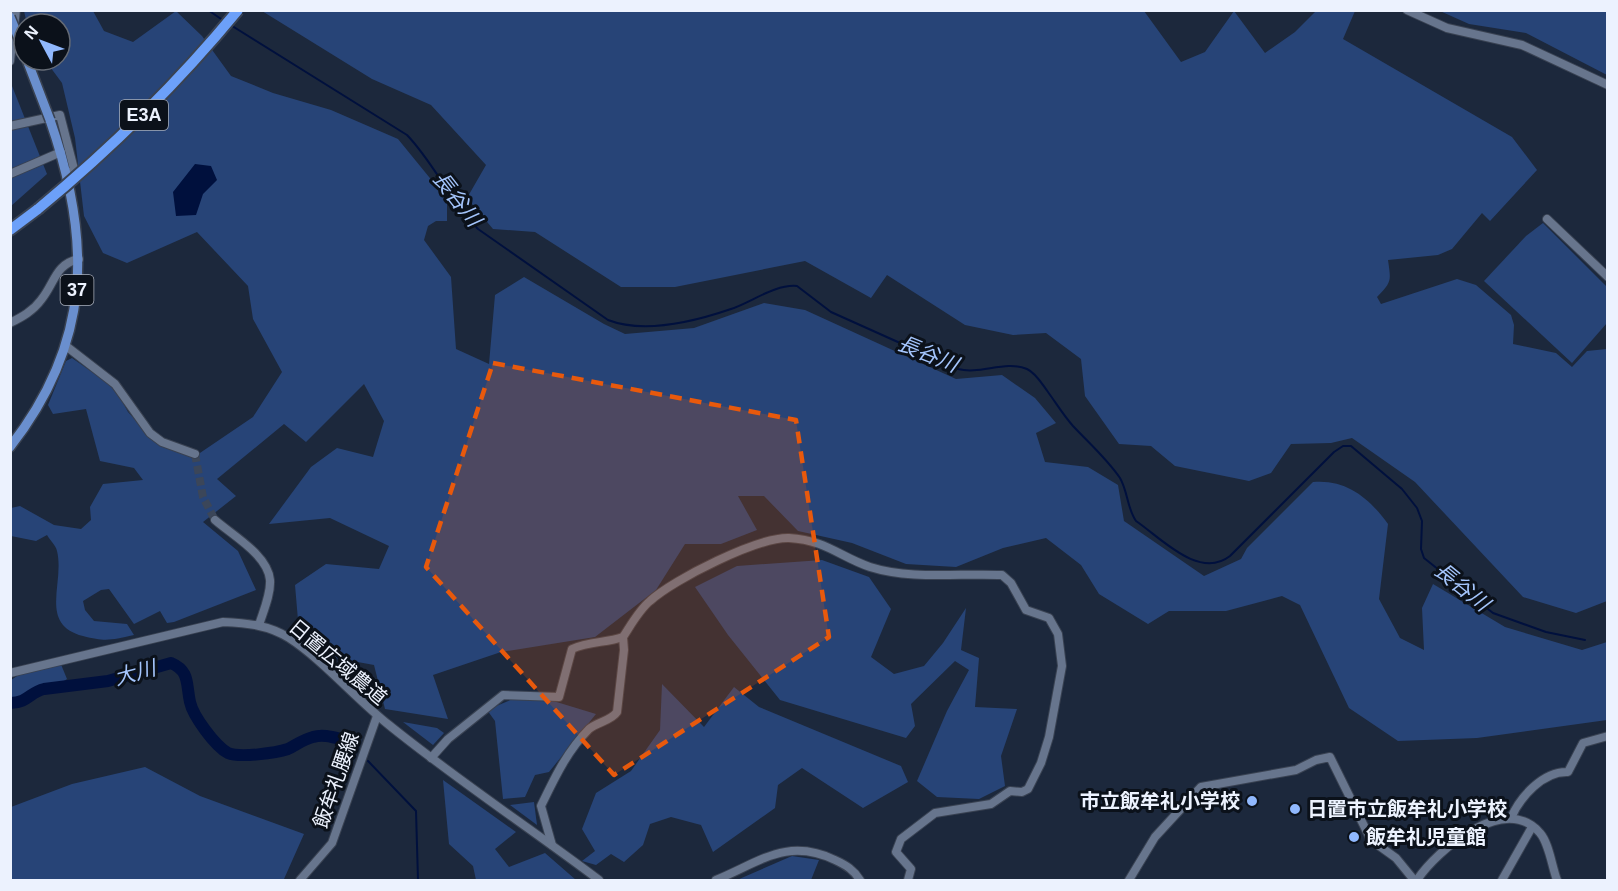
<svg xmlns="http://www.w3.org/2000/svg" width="1618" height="891" viewBox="0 0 1618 891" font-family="Helvetica,'Noto Sans JP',sans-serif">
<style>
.green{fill:#274477}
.water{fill:#00103d}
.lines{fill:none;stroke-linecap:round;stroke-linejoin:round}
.stream{stroke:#00103d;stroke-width:2}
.river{stroke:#00103d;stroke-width:12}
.minor-tunnel{stroke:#3b4659;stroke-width:8;stroke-dasharray:8 4;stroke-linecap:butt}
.minor-casing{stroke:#394252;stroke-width:10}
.major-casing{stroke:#394252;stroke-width:12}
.highway-casing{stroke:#394252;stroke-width:14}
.minor{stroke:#67758d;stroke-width:8}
.major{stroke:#6a8fce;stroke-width:9}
.highway{stroke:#6ca0f9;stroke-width:10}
.major-bridge-casing{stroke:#394252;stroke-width:12;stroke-linecap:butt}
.highway-bridge-casing{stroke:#394252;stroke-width:14;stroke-linecap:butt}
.major-bridge{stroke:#6a8fce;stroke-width:9}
.highway-bridge{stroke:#6ca0f9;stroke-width:10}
.marked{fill:#e8590c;fill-opacity:0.2;stroke:#e8590c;stroke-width:4.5;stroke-dasharray:12 8;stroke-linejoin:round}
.poi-dot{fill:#90b8fd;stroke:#0b111a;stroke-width:2}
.labels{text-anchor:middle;stroke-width:6;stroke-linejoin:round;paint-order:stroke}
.shield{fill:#0b111a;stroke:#a8aeba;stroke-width:1.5}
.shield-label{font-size:18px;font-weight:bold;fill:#ecf2fe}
.street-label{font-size:20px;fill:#ecf2fe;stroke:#0b111a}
.poi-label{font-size:20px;font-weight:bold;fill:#ecf2fe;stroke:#0b111a;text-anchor:start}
.water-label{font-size:21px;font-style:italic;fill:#a4c5fc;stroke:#0b111a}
</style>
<rect width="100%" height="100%" fill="#1c283c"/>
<!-- green -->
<g class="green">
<path d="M 24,11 L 93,11 L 104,31 L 133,42 L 176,11 L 202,36 L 231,76 L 273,93 L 331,110 L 398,139 L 447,199 L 447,221 L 436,221 L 428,226 L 424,240 L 451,277 L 456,349 L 489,364 L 495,295 L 524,277 L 604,324 L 625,334 L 694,328 L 764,303 L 805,310 L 956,379 L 1002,375 L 1035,398 L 1056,423 L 1036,433 L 1045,462 L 1088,467 L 1118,485 L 1124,521 L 1204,576 L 1241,559 L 1247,548 L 1313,482 C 1347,479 1370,499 1388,524 L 1379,599 L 1400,638 L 1424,650 L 1422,608 L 1433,584 L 1505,627 L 1582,650 L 1607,642 L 1607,720 L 1477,738 L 1398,741 L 1349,708 L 1300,605 L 1282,596 L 1226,611 L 1169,611 L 1148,624 L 1099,594 L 1081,565 L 1046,538 L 1003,548 L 956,567 L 906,564 L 852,543 L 798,531 L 764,496 L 738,496 L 757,530 L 721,544 L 685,544 L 656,590 L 595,637 L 501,652 L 433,675 L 448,719 L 385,709 L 374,665 L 336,658 L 298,620 L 295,585 L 326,564 L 379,569 L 389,546 L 330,518 L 269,524 L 311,467 L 337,448 L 373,457 L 384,421 L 364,384 L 306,442 L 284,424 L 217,479 L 236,496 L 203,522 L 238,551 L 256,590 L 174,622 L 167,623 L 160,611 L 134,624 L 109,589 L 101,590 L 83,601 L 85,610 L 94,621 L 127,624 L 134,635 C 111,640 106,642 83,636 C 38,624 65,583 57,551 C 56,546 50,540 47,535 L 36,541 L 11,536 L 11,508 L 20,506 L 54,525 L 81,529 L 91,520 L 90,507 L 103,484 L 143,480 L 134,468 L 100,461 L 86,409 L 53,414 L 48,405 L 66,361 L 72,358 L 115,388 L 128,412 L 156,442 L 194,457 L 253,417 L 282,372 L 253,319 L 248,286 L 197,232 L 127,263 L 103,253 L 84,216 L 75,138 L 62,83 L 45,60 L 60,60 L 60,24 L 27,24 Z"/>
<path d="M 262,11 L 1144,11 L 1181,62 L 1205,52 L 1234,11 L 1265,53 L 1295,32 L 1316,11 L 1355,11 L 1343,39 L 1512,137 L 1537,170 L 1490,221 L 1482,213 L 1452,249 L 1438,255 L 1388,260 C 1391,281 1392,282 1377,297 L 1381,304 L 1457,279 L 1476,285 L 1511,315 L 1514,325 L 1513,344 L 1556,353 L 1572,367 L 1587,351 L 1607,349 L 1607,601 L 1576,613 L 1523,597 L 1415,482 L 1352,438 L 1331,443 L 1291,444 L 1271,473 L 1249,481 L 1175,466 L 1151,446 L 1119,444 L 1085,396 L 1081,359 L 1046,333 L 1013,335 L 965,325 L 887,275 L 871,298 L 805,261 L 675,287 L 621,287 L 535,232 L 493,229 L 467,198 L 486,165 L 431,105 L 372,79 Z"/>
<polygon points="1440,11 1607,11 1607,75 1526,33 1469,24"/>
<polygon points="10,81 47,174 11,206 10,206"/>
<polygon points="1543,223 1607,287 1607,323 1572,363 1484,281 1526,236"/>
<polygon points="822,560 869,577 891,609 871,657 894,674 924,666 943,643 966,608 961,650 979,658 975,707 1017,709 1001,756 1005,786 979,799 937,797 917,781 947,711 969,670 955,661 911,704 915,726 906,738 780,700 728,635 695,587 737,566"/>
<polygon points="60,662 67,679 64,681 33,689 17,700 11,701 11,680 31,667"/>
<polygon points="662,684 704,727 734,687 759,707 901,766 908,782 863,808 802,768 778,785 775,808 713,852 701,825 671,817 650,824 643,845 624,862 611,854 596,865 582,861 595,851 582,829 596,793 631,771 660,730"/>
<polygon points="527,693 596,714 549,772 535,775 525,797 503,799 495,721 487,710"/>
<polygon points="403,722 437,728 444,733 433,745"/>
<polygon points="145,767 200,796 304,834 284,879 11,880 11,807 72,784"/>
<polygon points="443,780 516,832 495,849 509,867 545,853 576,880 476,880 473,866 449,844"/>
<polygon points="534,802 537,825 510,805"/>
<polygon points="792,856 819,860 811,880 737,880"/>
</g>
<!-- water -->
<polygon class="water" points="195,164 211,166 217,180 203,194 196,215 176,216 173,192"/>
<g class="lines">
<!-- stream -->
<g class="stream">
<polyline points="208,10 224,21"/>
<path d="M 229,24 L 407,135 C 434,163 450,201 478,229 L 608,320 C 644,334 696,321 731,309 C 752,302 775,284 797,286 L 831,312 L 958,369 C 980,375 1005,360 1027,369 C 1036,373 1042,384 1048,392 C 1056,403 1064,416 1073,426 C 1089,443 1107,459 1120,478 C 1128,492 1127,508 1136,521 C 1161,538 1199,580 1230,556 L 1334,452 L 1343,446 L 1351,446 L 1402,489 L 1417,508 L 1422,521 L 1421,549 L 1424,558 L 1434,566 L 1493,613 L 1546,632 L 1585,640"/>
<polyline points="368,761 416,811 418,880"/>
</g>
<!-- river -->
<path class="river" d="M 10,703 C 28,703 30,692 44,689 L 108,681 L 171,663 C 190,671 186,684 190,702 C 193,716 215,746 228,753 C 240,758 276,753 288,749 C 296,745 304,739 313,737 C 325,733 338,739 350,741"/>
<!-- minor-tunnel -->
<polyline class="minor-tunnel" points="195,454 203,497 215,520"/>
<defs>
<g id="minor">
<polyline points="1407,10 1447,28 1522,45 1608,85"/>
<polyline points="10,61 16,10"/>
<polyline points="10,126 60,115 74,169 68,174"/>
<polyline points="10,174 61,152"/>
<polyline points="1547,219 1608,277"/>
<path d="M 10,323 C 22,317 33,311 41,300 C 55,283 55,264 79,259"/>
<polyline points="66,346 115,384 150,433 162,442 195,454"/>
<path d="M 215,520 C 232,535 268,555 270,580 C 271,594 263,612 259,625"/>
<path d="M 10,673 L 223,622 C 246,623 269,625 289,638 C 323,660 356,699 389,725 C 457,780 530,828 599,880"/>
<path d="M 431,758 L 448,739 L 503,695 L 559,697 L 572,649 C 589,641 606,643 623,637"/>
<path d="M 1511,818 C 1520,797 1543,771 1568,772 L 1583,743 L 1608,736"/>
<path d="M 552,845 L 541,806 C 554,779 567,751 589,729 C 597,722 611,721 617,712 L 624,650 L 623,637 C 631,625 639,610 650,601 C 674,579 758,537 789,538 C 826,540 840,557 870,567 C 911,580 959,573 1002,575 L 1011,583 L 1026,610 L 1049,618 L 1058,634 L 1062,666 L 1049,737 L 1041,763 L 1028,789 L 1022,792 L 1010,791 L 991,804 L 935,813 L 901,839 L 896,852 L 911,869 L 908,880"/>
<polyline points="300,880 332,843 377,716"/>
<path d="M 716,880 C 760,862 787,837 835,860 C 846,865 854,870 860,880"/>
<polyline points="1129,880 1155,837 1201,787 1296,770 1316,760 1330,757 1371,840 1396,858 1414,880"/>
<path d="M 1417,880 C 1437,850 1505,792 1540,833 C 1549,843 1552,867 1557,880"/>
<polyline points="1502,880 1532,827"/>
</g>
<path id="major" d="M 10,447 C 92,342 92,241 50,120"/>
<polyline id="highway" points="10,230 38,209"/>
</defs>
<!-- minor casing -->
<use href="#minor" class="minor-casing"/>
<!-- major casing -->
<use href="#major" class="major-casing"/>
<!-- highway casing -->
<use href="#highway" class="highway-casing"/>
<!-- minor -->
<use href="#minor" class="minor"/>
<!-- major -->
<use href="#major" class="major"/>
<!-- highway -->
<use href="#highway" class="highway"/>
<defs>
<g id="major-bridge">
<polyline points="10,17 24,51"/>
<polyline points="27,60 50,120"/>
</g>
<path id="highway-bridge" d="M 38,209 C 112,148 177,84 238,10"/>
</defs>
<!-- major-bridge casing -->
<use href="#major-bridge" class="major-bridge-casing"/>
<!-- highway-bridge casing -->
<use href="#highway-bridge" class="highway-bridge-casing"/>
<!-- major-bridge -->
<use href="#major-bridge" class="major-bridge"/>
<!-- highway-bridge -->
<use href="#highway-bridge" class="highway-bridge"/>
</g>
<!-- marked area -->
<path class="marked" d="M 493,363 L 796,420 L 829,637 L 614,775 L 426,567 Z"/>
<!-- markers -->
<g class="poi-dot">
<circle cx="1252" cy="801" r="6"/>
<circle cx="1295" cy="809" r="6"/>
<circle cx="1354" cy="837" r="6"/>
</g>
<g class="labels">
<!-- shield labels -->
<g class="shield">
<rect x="120" y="100" width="48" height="30" rx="4.5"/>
<rect x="60.5" y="275" width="33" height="30" rx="4.5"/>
</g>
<g class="shield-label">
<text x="144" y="121">E3A</text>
<text x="77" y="296">37</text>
</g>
<!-- street labels -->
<g class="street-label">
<text transform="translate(338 662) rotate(40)" y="7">日置広域農道</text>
<text transform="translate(336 780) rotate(-71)" y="7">飯牟礼腰線</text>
</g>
<!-- poi labels -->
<g class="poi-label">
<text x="1240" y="808" text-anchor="end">市立飯牟礼小学校</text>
<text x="1307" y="816">日置市立飯牟礼小学校</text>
<text x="1366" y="844">飯牟礼児童館</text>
</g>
<!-- water labels -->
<g class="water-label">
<text transform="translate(457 199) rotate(52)" y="7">長谷川</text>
<text transform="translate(928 354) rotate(22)" y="7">長谷川</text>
<text transform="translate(1462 587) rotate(39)" y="7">長谷川</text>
<text transform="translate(135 673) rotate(-15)" y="7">大川</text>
</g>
</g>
<!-- border -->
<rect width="1618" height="891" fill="none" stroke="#ecf2fe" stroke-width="24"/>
<!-- north arrow -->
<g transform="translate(42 42) rotate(311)"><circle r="28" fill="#0b111a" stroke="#656b75" stroke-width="1.5"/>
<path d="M0-4.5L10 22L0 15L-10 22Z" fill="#90b8fd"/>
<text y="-9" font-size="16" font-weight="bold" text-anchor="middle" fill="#ecf2fe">N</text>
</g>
</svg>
